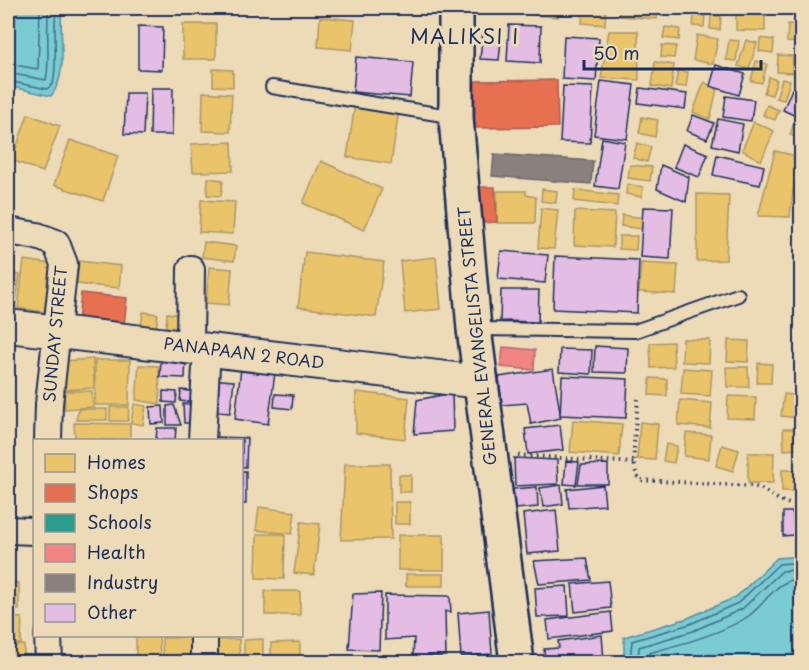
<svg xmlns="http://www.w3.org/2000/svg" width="809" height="670" viewBox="0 0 809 670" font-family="'Playpen Sans',sans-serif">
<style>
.water{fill:#7acbd2;stroke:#548da4;stroke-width:1.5}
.homes{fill:#e9c46a;stroke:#ab9766;stroke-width:1.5}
.shops{fill:#e76f51;stroke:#aa5c55;stroke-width:1.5}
.schools{fill:#2a9d8f;stroke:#267c80;stroke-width:1.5}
.health{fill:#f28482;stroke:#b26a77;stroke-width:1.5}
.industry{fill:#8a817c;stroke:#696873;stroke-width:1.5}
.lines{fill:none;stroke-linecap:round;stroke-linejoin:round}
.shore{stroke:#416d8c;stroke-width:1.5}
.building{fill:#e4bde5;stroke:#1b2f5e;stroke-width:1.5}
.service-casing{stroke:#1b2f5e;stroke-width:16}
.minor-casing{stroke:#1b2f5e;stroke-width:30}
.tertiary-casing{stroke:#1b2f5e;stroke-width:36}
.secondary-casing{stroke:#1b2f5e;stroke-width:38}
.path{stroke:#1b2f5e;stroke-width:4;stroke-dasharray:1.5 4.5;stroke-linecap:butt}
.service{stroke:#eddbb8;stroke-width:12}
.minor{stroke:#eddbb8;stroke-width:26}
.tertiary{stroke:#eddbb8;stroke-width:32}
.secondary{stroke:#eddbb8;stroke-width:33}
.labels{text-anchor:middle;stroke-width:6;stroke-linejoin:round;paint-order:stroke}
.street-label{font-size:16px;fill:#1b2f5e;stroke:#eddbb8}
.quarter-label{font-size:20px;letter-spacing:1.5px;fill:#1b2f5e;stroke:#eddbb8}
</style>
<rect width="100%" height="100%" fill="#eddbb8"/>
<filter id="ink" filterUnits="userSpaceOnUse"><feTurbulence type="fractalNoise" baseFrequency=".0167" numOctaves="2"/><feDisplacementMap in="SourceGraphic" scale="12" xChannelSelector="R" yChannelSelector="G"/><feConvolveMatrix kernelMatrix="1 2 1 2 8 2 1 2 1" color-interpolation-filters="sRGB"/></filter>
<g filter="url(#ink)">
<!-- water -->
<g class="water">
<path d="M 8,8 L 62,8 C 58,36 70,72 51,96 L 8,86 Z"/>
<polygon points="801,556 801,662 624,662 624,637 688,618 736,597 777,558"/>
</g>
<!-- homes -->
<g class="homes">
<polygon points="535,8 559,8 558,17 534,15"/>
<polygon points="583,8 606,9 605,25 582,23"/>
<polygon points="620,8 658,8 657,19 619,16"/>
<polygon points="736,12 765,12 765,31 736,30"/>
<polygon points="694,15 705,15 704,27 693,26"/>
<polygon points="711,15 721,16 720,30 710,29"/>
<polygon points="320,17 355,20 352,50 318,47"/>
<rect x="183" y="24" width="33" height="35"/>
<polygon points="788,24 802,25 802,43 787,42"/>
<polygon points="665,27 680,29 679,40 663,38"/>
<polygon points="609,31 638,31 639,80 601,78"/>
<polygon points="697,35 718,39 713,64 693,60"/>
<polygon points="760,38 774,40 773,53 759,51"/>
<polygon points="729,40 739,41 736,61 726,60"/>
<polygon points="746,40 757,43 749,69 738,66"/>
<polygon points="662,45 676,46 674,58 661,57"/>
<polygon points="778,55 793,56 792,73 777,72"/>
<polygon points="756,61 767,64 762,83 751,81"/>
<polygon points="655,62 674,65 671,89 652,86"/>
<polygon points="213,69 233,70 233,87 213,86"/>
<polygon points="678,71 688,72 686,87 675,86"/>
<polygon points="769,77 777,80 772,95 764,93"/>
<polygon points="782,79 790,81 784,100 776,98"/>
<polygon points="704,82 717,89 710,119 693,112"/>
<polygon points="203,92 232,94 230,132 202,131"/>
<polygon points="355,104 399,110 391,164 347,157"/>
<polygon points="767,105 779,110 775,120 763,115"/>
<polygon points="28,114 60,126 43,172 12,160"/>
<polygon points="796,116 802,119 802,139 790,135"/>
<polygon points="642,117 658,120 655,137 639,133"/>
<polygon points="754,122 774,131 761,161 742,150"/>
<polygon points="70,140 118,156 103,201 54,185"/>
<polygon points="232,142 233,171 193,172 191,144"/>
<polygon points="637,143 651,147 647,162 633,158"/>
<polygon points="775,151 797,156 790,217 758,216"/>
<polygon points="321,161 382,189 364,230 303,203"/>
<polygon points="630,165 652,167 650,181 628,178"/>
<polygon points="208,178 223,180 221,196 207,195"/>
<polygon points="627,184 643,187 642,197 626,194"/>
<polygon points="542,189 557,191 556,203 541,201"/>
<polygon points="575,190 618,195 617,206 574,201"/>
<polygon points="497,191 526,191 526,195 536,197 535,223 497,223"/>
<polygon points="697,194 729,195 726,260 697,261"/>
<polygon points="201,200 235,202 233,234 199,232"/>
<polygon points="541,208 558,210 554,249 538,248"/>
<polygon points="575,211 615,213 613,247 574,245"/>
<polygon points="622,215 643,218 642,229 621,226"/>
<polygon points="619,236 637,236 636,250 619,249"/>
<polygon points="204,242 236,246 234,261 202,257"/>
<polygon points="305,252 384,262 376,317 298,307"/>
<polygon points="436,257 441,309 405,313 400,261"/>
<polygon points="24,260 52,264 45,312 18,308"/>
<polygon points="79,261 121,266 119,288 77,284"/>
<polygon points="641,263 678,265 676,294 639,292"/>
<polygon points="209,267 232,269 229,305 206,303"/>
<polygon points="8,273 20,275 15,308 8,307"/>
<polygon points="143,312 158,314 156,330 141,328"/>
<polygon points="167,313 183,315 181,330 166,328"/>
<polygon points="683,339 710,340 709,363 682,362"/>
<polygon points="728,340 749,341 748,362 727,361"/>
<polygon points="673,342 674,367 651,368 650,343"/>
<polygon points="93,359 94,388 64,390 62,361"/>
<polygon points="95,360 130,360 129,405 95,405"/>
<polygon points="758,363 772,364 771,383 757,383"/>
<polygon points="139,365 159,366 160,404 136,400"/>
<polygon points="726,367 748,367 749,387 727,387"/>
<polygon points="683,368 712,370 710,396 681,394"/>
<polygon points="650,378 667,379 667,396 649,395"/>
<polygon points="64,391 92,391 93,407 65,409"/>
<polygon points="356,392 409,398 405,439 356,433"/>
<polygon points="784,394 801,396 798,418 781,416"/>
<polygon points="728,396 756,397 755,419 727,418"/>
<polygon points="680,400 712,403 710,428 678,425"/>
<polygon points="134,404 146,406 143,425 131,423"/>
<polygon points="110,407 129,407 128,421 110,421"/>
<polygon points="79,409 107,409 107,420 76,420"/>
<polygon points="573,420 622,424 619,456 570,452"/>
<polygon points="640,422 658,424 655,460 637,459"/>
<polygon points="74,423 130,424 130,440 75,440"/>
<polygon points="783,429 797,429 798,449 784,450"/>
<polygon points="686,433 711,435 709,459 684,456"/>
<polygon points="666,444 677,446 674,463 663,461"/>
<polygon points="722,445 739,450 733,471 716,466"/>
<polygon points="748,453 774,453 773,483 748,483"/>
<polygon points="345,464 390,464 391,539 341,540"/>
<polygon points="782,470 797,470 796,491 782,491"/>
<rect x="399" y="475" width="12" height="17"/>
<rect x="395" y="502" width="15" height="22"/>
<polygon points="259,507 295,512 292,534 256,530"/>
<polygon points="301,522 320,524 314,575 294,573"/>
<polygon points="257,534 285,534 284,579 256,578"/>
<rect x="398" y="535" width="46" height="35"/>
<rect x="406" y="574" width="38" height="12"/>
<rect x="8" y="583" width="11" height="27"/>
<rect x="265" y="591" width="35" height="24"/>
<polygon points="8,617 22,618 21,644 8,644"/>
<polygon points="159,636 160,662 136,662 136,637"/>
<polygon points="197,637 198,662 163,662 162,638"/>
<polygon points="239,639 240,662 208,662 207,640"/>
<polygon points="263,639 263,662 244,662 244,640"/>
<polygon points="300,642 300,662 271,662 271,643"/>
<rect x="8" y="645" width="16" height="17"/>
</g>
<!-- shops -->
<g class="shops">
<polygon points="557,80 558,127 475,128 475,81"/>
<polygon points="480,187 495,187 497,222 482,223"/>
<polygon points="81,293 127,298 124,326 78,322"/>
</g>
<!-- schools -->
<g class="schools">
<polygon points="321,8 385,8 385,13 321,10"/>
<polygon points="388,8 423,8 422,14 387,12"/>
</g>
<!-- health -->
<polygon class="health" points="503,347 535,350 534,370 501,367"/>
<!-- industry -->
<polygon class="industry" points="494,154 593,161 591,184 492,176"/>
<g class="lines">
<!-- shore -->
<g class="shore">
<polyline points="8,64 38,69 40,8"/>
<path d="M 8,73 L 46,80 C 51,56 45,32 49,8"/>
<path d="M 8,81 L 47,89 L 53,84 C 58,59 53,33 56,8"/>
<polyline points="630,662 632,641 690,624 738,603 779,564 802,562"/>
<polyline points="638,662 639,647 693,631 742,609 782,571 802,569"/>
<path d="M 647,662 L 649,653 C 678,645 725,633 750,615 C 769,600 775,580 802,578"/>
</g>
</g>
<!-- building -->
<g class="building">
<polygon points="509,25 541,26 540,63 507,61"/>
<polygon points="138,26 163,27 162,70 138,69"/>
<polygon points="483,30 502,31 499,60 480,59"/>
<polygon points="564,36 599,38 596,81 562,79"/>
<polygon points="356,57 413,62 410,97 353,92"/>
<polygon points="716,65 745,74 739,95 710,86"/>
<polygon points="601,81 634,85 627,139 594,135"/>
<polygon points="563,86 593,87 590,143 560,142"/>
<polygon points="151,88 173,88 172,135 150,135"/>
<polygon points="640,88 687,94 685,109 638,103"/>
<polygon points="792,89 802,94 802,105 796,116 783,110"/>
<polygon points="126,93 145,93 143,135 124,134"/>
<polygon points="726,96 754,100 751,121 723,117"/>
<polygon points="693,115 714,123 707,139 687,131"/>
<polygon points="718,119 743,124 738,151 712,145"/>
<polygon points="602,138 625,142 618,189 595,186"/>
<polygon points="683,144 708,154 699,177 674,167"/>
<polygon points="717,155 764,166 760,185 713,175"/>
<polygon points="661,165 689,177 686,202 657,189"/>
<polygon points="643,207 673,208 670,259 640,257"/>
<polygon points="501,251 548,255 545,283 498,279"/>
<polygon points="555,256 639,260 637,313 553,309"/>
<polygon points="501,290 539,290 538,322 500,321"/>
<polygon points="595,346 628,348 627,373 594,372"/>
<polygon points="560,349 592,350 591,374 559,372"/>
<polygon points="161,359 186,360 185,378 160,377"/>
<polygon points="241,368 275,373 268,424 235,419"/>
<polygon points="553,369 561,418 531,424 527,403 502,405 499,377"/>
<polygon points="562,376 628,379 626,418 560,415"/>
<polygon points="210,379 234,381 230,413 207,411"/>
<polygon points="181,390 200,392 198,403 180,401"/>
<polygon points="163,391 177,392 176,403 163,402"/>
<polygon points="452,393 453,431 414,434 417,400"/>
<polygon points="275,394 293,395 292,409 274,407"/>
<polygon points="183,404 195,404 195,423 184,423"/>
<polygon points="174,405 181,425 167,425 167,406"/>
<polygon points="163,406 164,423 151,424 150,407"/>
<polygon points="560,425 563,450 528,454 525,429"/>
<polygon points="157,428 176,428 175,440 156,440"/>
<polygon points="215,437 247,438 246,467 242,467 242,440 215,440"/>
<polygon points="514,458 557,460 558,484 515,486"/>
<polygon points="566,461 579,462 576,485 564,484"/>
<polygon points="608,464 608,484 578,484 581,465"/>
<rect x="242" y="471" width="4" height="33"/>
<polygon points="561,485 563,504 543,507 540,488"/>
<polygon points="603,485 605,505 569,508 567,489"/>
<polygon points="537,487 538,507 515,509 513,489"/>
<polygon points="556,510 560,551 527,554 523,514"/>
<polygon points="795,511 802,511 802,538 795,537"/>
<polygon points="783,512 793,512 794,535 783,536"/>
<polygon points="587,558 591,580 539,584 534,561"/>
<polygon points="608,581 611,608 575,612 572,584"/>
<polygon points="567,586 569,616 537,617 535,588"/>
<polygon points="381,593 379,650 349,649 353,594"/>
<polygon points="385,595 450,596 451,613 445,611 446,656 413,657 414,638 385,640"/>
<polygon points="489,610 492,654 461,657 458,613"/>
<polygon points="611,612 613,631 549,639 547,620"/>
<polygon points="602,635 604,661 545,662 544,649 559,648 558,641"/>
<polygon points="383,658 383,662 343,662 343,659"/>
</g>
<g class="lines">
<defs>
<g id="service">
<polyline points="272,87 455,117"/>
<polyline points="475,329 635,331 738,295"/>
</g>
<g id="minor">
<polyline points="8,231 37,236 56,243 64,264 49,404 48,440"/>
<polyline points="190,346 191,269"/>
<polyline points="202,440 207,348"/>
<polyline points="8,530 34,531"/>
<polyline points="48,636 49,662"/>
<polyline points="204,636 204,662"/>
</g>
<polyline id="tertiary" points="8,326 480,382"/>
<polyline id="secondary" points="456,8 456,118 474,329 517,662"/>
</defs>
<!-- service casing -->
<use href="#service" class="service-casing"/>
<!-- minor casing -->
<use href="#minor" class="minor-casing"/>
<!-- tertiary casing -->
<use href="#tertiary" class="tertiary-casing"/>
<!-- secondary casing -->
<use href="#secondary" class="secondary-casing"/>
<!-- path -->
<g class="path">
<path d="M 638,399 C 637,416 628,469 640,480 L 751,486 C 771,489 774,504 802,506"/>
<polyline points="518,455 634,463"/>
</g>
<!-- service -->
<use href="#service" class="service"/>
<!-- minor -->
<use href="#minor" class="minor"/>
<!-- tertiary -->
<use href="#tertiary" class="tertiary"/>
<!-- secondary -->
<use href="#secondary" class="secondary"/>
</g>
</g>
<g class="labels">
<!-- street labels -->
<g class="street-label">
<text transform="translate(55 334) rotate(-85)" y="6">SUNDAY STREET</text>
<text transform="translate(477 336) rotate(-96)" y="6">GENERAL EVANGELISTA STREET</text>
<text transform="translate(244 353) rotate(7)" y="6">PANAPAAN 2 ROAD</text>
</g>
<!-- quarter labels -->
<g class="quarter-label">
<text x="465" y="44">MALIKSI I</text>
</g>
</g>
<!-- margin -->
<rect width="809" height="670" fill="none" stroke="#eddbb8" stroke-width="30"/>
<rect x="15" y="15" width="779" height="640" fill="none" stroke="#1b2f5e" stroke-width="2" filter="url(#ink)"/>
<!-- legend -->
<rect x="33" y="439" width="210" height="198" fill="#eddbb8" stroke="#999694" stroke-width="1.5"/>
<rect x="45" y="454" width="30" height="18" fill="#e9c46a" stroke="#999694" stroke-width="1.5"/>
<text x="87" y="469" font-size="18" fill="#1b2f5e">Homes</text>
<rect x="45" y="484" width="30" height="18" fill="#e76f51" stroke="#999694" stroke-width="1.5"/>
<text x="87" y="499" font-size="18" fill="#1b2f5e">Shops</text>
<rect x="45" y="514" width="30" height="18" fill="#2a9d8f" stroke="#999694" stroke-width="1.5"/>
<text x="87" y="529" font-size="18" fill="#1b2f5e">Schools</text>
<rect x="45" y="544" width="30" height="18" fill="#f28482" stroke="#999694" stroke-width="1.5"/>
<text x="87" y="559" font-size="18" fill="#1b2f5e">Health</text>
<rect x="45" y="574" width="30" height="18" fill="#8a817c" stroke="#999694" stroke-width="1.5"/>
<text x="87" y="589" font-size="18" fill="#1b2f5e">Industry</text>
<rect x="45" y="604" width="30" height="18" fill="#e4bde5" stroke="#999694" stroke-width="1.5"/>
<text x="87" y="619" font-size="18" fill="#1b2f5e">Other</text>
<!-- scale -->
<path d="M584 60v9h177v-9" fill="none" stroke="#1b2f5e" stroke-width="3"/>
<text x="593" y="60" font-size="18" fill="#1b2f5e" stroke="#eddbb8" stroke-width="4.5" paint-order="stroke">50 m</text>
</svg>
